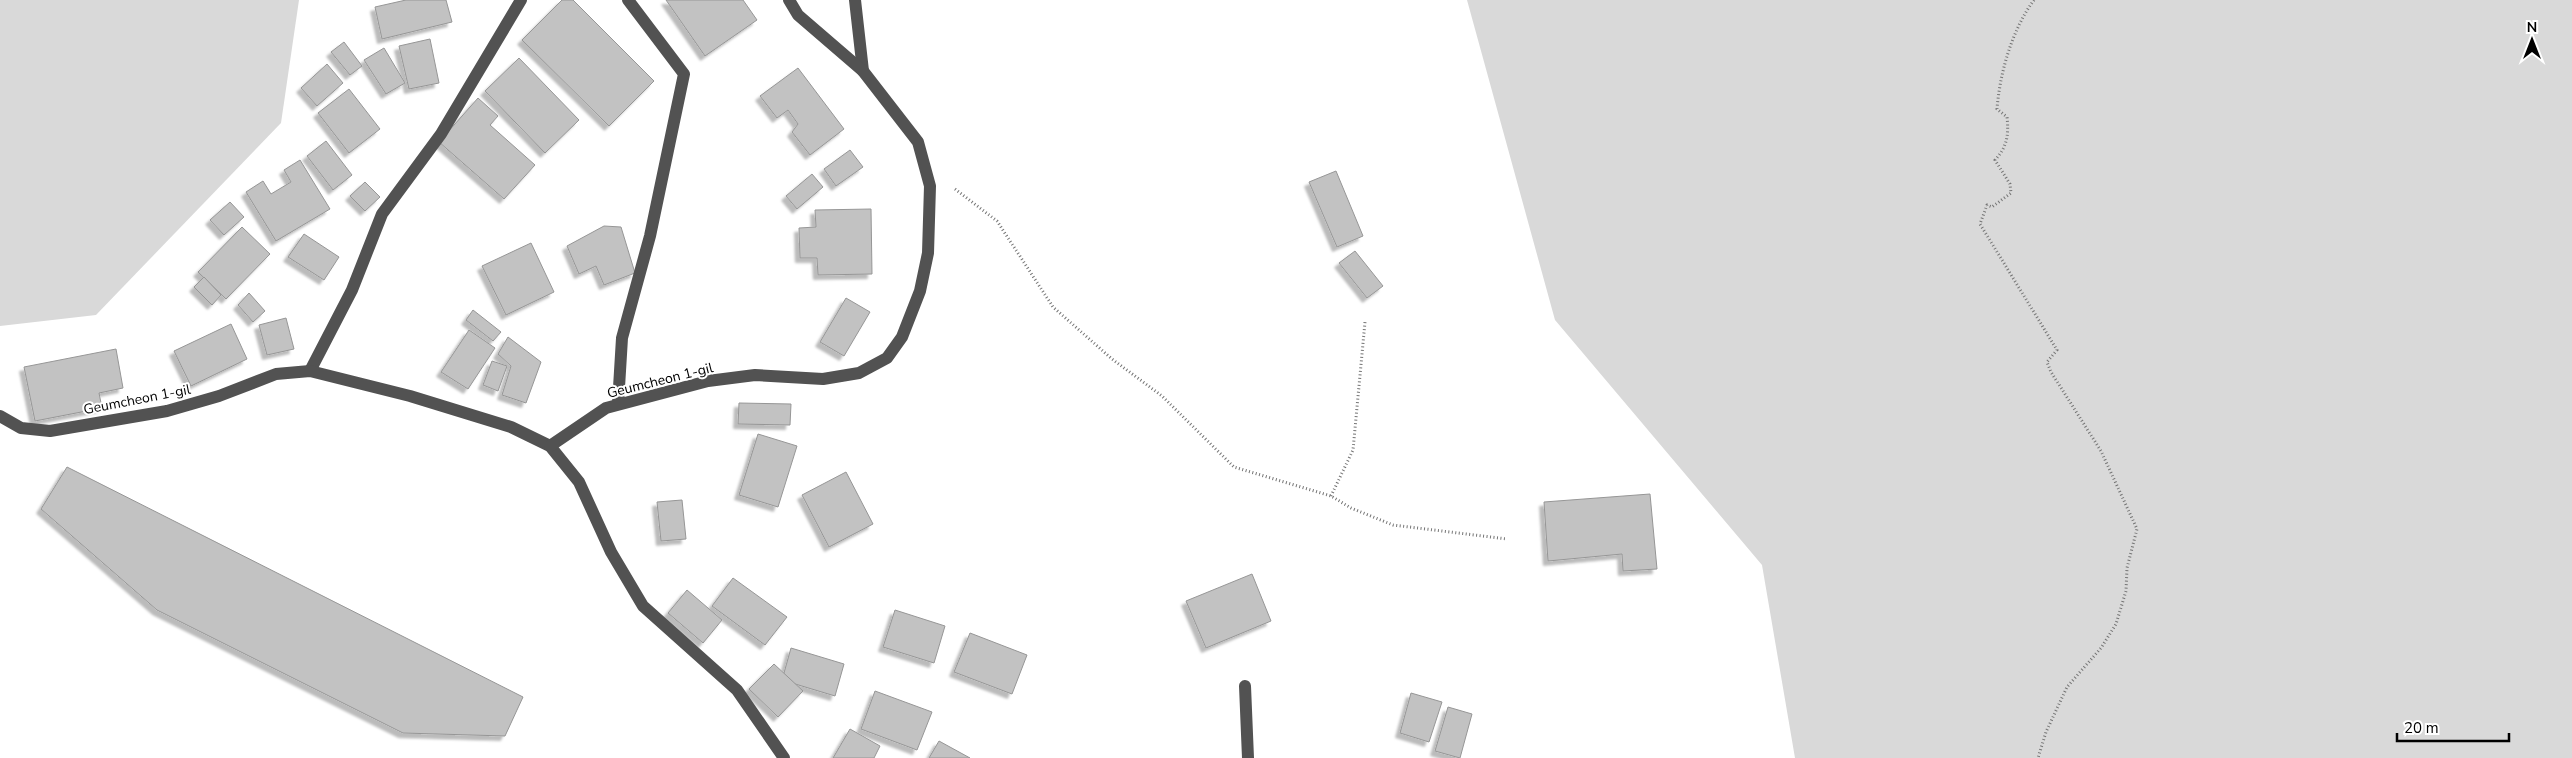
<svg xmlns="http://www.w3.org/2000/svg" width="2572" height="758" viewBox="0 0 2572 758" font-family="'Nunito Sans',sans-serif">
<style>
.green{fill:#d9d9d9}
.building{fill:#c2c2c2;stroke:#969696;filter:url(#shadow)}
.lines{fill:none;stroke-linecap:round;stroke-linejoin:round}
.path{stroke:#747474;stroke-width:3;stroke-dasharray:1 2.5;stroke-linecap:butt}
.minor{stroke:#525252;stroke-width:12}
.labels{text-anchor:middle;stroke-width:4;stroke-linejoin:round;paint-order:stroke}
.street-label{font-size:14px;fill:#000;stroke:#fff}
</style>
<defs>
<filter id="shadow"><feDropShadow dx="-4.5" dy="4.5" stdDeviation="1" flood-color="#0004"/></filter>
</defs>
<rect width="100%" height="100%" fill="#fff"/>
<!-- green -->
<g class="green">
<polygon points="0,0 299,0 281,123 96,315 0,326"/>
<polygon points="1467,0 2572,0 2572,758 1795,758 1762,565 1555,320"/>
</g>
<!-- building -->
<g class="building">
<polygon points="406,0 446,0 452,22 382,39 375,7"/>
<polygon points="562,0 573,0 654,81 609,126 522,40"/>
<polygon points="666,0 743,0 757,20 705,56"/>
<polygon points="430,39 439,83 409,89 399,46"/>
<polygon points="344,42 362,66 350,75 331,52"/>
<polygon points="384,48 405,83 386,94 364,60"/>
<polygon points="519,58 579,120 545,153 485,91"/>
<polygon points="327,64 343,83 317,106 301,88"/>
<polygon points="798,68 844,129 810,155 792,132 798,124 788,110 777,118 760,96"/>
<polygon points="349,89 380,129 349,153 318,113"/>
<polygon points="478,98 498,116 490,125 535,165 504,199 439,142"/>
<polygon points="326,141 352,175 333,190 307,156"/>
<polygon points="850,150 863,167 836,186 824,169"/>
<polygon points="300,160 330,209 276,241 246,192 263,181 271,194 291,182 284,170"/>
<polygon points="1336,171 1363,236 1337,247 1309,182"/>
<polygon points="812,174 823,187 797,209 786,196"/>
<polygon points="365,182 380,197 365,211 350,196"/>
<polygon points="230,202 244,217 224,235 210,220"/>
<polygon points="871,209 872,274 818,275 817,258 800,258 799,228 816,227 815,210"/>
<polygon points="604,226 621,227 635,273 604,285 596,266 579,274 567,246"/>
<polygon points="242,227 270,254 226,299 198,272"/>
<polygon points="304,234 339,257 324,280 288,257"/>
<polygon points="531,243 554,292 506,315 482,266"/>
<polygon points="1355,251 1383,286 1367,298 1339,263"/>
<polygon points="204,277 221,295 212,305 194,287"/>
<polygon points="249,293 265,311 253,322 238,305"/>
<polygon points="846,298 870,312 844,356 820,342"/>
<polygon points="473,310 501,332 493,341 466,320"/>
<polygon points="286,318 294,349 267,355 259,325"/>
<polygon points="231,324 247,359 191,386 174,351"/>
<polygon points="469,330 495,348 468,389 441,372"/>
<polygon points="508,337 541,362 526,403 502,395 511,366 498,354"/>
<polygon points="116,349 123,388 99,393 102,408 35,421 24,367"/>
<polygon points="492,361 507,366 498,391 483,385"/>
<polygon points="739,403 791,404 790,425 738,424"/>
<polygon points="758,434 797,446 778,507 739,495"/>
<polygon points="67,467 523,697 505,736 403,733 157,610 41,509"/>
<polygon points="846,472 873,524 829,547 802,495"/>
<polygon points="1650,494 1657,569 1623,571 1622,554 1548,561 1544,502"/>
<polygon points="682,500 686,539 661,541 657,502"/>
<polygon points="1252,574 1271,621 1206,648 1186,601"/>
<polygon points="733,578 787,617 765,645 712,606"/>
<polygon points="687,590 722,620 703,643 668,613"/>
<polygon points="895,610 945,626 934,663 883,647"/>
<polygon points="970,633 1027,655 1012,694 954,672"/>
<polygon points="791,648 844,664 835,696 782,680"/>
<polygon points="774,664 803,691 778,717 749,689"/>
<polygon points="875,691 932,712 917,750 861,729"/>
<polygon points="1411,693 1442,702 1429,742 1400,733"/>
<polygon points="1448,707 1472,714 1460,758 1435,751"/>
<polygon points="850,729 880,746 874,758 833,758"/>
<polygon points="939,741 970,758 929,758"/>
</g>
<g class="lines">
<!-- path -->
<g class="path">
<path d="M 2034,0 C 2012,30 2000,72 1997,109 L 2007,117 C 2009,135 2007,147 1995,160 L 2010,184 L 2011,193 L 1992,207 L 1987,205 L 1980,224 L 2057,350 L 2047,362 L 2051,372 L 2101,451 L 2137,529 L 2127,568 L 2126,591 L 2116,624 L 2101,648 L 2067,687 L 2046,732 L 2038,758"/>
<polyline points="955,189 997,221 1053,307 1112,359 1162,396 1234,467 1331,496 1351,508 1393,525 1507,539"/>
<polyline points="1331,496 1353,450 1365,322"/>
</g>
<!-- minor -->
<g class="minor">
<polyline points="855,0 863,71"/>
<polyline points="310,371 352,290 382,214 441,134 521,0"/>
<polyline points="618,404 622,338 650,236 684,74 628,0"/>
<polyline points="0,416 21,428 50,431 167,411 219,396 276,374 310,371 410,396 511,427 550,446 579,482 611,552 643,606 737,690 784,758"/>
<polyline points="550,446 606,408 708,381 755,375 823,379 859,373 887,358 902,337 920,291 928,253 930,186 918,142 863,71 798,15 789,0"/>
<polyline points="1245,686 1248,758"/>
</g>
</g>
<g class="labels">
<!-- street labels -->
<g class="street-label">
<text transform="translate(660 380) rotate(-14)" y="5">Geumcheon 1-gil</text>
<text transform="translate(137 399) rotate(-11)" y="5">Geumcheon 1-gil</text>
</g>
</g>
<!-- north arrow -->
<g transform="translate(2532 40)" stroke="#ffffff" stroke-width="4" paint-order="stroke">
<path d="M0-4L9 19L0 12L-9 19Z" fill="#000000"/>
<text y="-8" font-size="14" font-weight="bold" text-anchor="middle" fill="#000000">N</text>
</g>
<!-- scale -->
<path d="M2397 733v8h112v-8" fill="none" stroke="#000000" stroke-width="2.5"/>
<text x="2404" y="733" font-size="15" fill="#000000" stroke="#ffffff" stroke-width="4" paint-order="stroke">20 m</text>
</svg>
